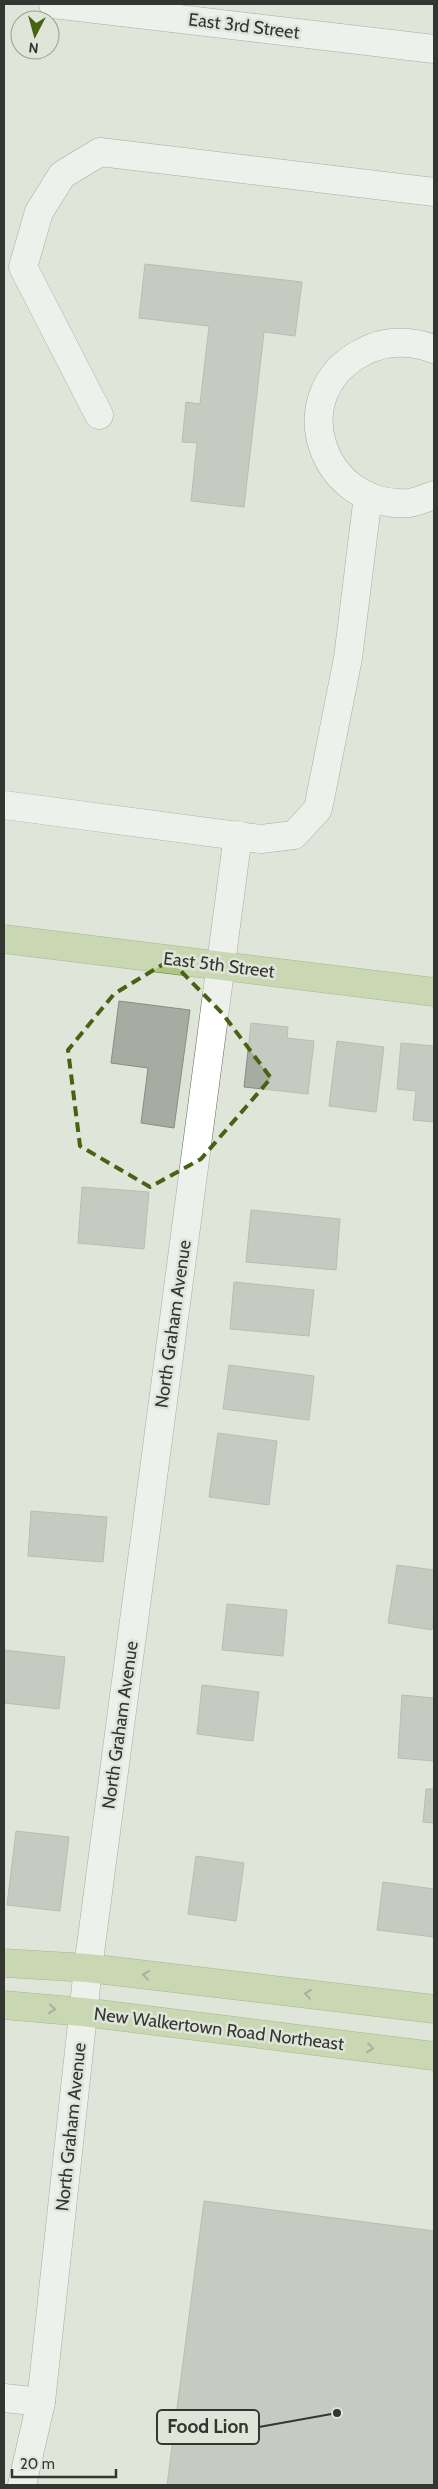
<svg xmlns="http://www.w3.org/2000/svg" width="438" height="2489" viewBox="0 0 438 2489" font-family="Cabin,sans-serif">
<style>
.building{fill:#a7aca2;stroke:#888d83}
.lines{fill:none;stroke-linecap:round;stroke-linejoin:round}
.minor-casing{stroke:#63675e;stroke-width:29}
.major-casing{stroke:#607a32;stroke-width:29}
.minor{stroke:#fff;stroke-width:28}
.major{stroke:#aec584;stroke-width:28}
.oneway{stroke:#656f53}
.marked{fill:none;stroke:#476213;stroke-width:4;stroke-dasharray:10 6;stroke-linejoin:round}
.labels{text-anchor:middle;stroke-width:5;stroke-linejoin:round;paint-order:stroke}
.street-label{font-size:18px;fill:#343632;stroke:#e0e5da}
.leader{fill:none;stroke:#343632;stroke-width:2}
.callout-dot{fill:#343632;stroke:#e0e5da;stroke-width:2}
.callout{fill:#e0e5da;stroke:#343632;stroke-width:2}
.callout-label{font-size:19px;text-anchor:middle;font-weight:bold;fill:#343632}
</style>
<rect width="100%" height="100%" fill="#e0e5da"/>
<!-- building -->
<g class="building">
<polygon points="145,264 302,282 295,336 264,332 244,507 191,501 197,443 182,442 186,402 200,404 209,326 139,318"/>
<polygon points="119,1001 190,1010 174,1128 141,1123 148,1068 111,1063"/>
<polygon points="251,1023 288,1027 287,1038 314,1041 308,1094 244,1087"/>
<polygon points="337,1041 384,1047 376,1112 329,1106"/>
<polygon points="401,1043 434,1046 434,1122 413,1120 416,1091 397,1089"/>
<polygon points="82,1187 149,1192 144,1249 78,1243"/>
<polygon points="251,1210 340,1219 336,1270 246,1262"/>
<polygon points="234,1282 314,1290 309,1336 230,1329"/>
<polygon points="229,1365 314,1376 309,1420 223,1409"/>
<polygon points="218,1433 277,1441 269,1505 209,1497"/>
<polygon points="31,1511 107,1517 103,1562 28,1556"/>
<polygon points="397,1565 434,1570 434,1613 432,1630 388,1623"/>
<polygon points="227,1604 287,1610 283,1656 222,1650"/>
<polygon points="4,1650 65,1657 59,1709 4,1703"/>
<polygon points="202,1685 259,1692 253,1741 197,1734"/>
<polygon points="402,1695 434,1698 434,1761 398,1758"/>
<polygon points="426,1789 434,1789 434,1823 423,1822"/>
<polygon points="16,1831 69,1837 60,1911 7,1905"/>
<polygon points="196,1856 244,1863 236,1921 188,1914"/>
<polygon points="383,1882 434,1889 434,1937 377,1930"/>
<polygon points="204,2201 434,2231 434,2485 167,2485"/>
</g>
<g class="lines">
<defs>
<g id="minor">
<polyline points="53,4 434,49"/>
<path d="M 434,349 C 409,340 384,340 361,353 C 283,395 321,509 409,503 C 417,502 426,498 434,495"/>
<polyline points="99,415 23,267 39,212 62,175 100,152 434,192"/>
<polyline points="4,805 261,839 294,835 318,809 348,658 368,496"/>
<polyline points="4,2398 41,2402"/>
<polyline points="22,2485 41,2402 88,1968 238,835"/>
</g>
<g id="major">
<polyline points="4,939 434,992"/>
<polyline points="4,1963 88,1968 434,2009"/>
<polyline points="4,2005 83,2012 434,2056"/>
</g>
</defs>
<!-- minor casing -->
<use href="#minor" class="minor-casing"/>
<!-- major casing -->
<use href="#major" class="major-casing"/>
<!-- minor -->
<use href="#minor" class="minor"/>
<!-- major -->
<use href="#major" class="major"/>
</g>
<!-- one-way arrows -->
<defs><path id="oneway-chevron" d="M-2-3.5L2.5 0L-2 3.5" fill="none" stroke-width="1.6" stroke-linecap="round" stroke-linejoin="round" transform="scale(1.25)"/></defs>
<g class="oneway">
<use href="#oneway-chevron" transform="translate(146 1975) rotate(-173)"/>
<use href="#oneway-chevron" transform="translate(308 1994) rotate(-173)"/>
<use href="#oneway-chevron" transform="translate(52 2009) rotate(5)"/>
<use href="#oneway-chevron" transform="translate(370 2048) rotate(7)"/>
</g>
<!-- marked area -->
<path d="M0 0H438V2489H0ZM 170,960 L 222,1013 L 271,1078 L 201,1159 L 150,1187 L 80,1146 L 68,1050 L 114,994 Z" fill="#e0e5da" fill-opacity=".55" fill-rule="evenodd"/>
<path class="marked" d="M 170,960 L 222,1013 L 271,1078 L 201,1159 L 150,1187 L 80,1146 L 68,1050 L 114,994 Z"/>
<g class="labels">
<!-- street labels -->
<g class="street-label">
<text transform="translate(244 26) rotate(7)" y="6">East 3rd Street</text>
<text transform="translate(219 965) rotate(7)" y="6">East 5th Street</text>
<text transform="translate(173 1324) rotate(-82)" y="6">North Graham Avenue</text>
<text transform="translate(120 1725) rotate(-82)" y="6">North Graham Avenue</text>
<text transform="translate(219 2029) rotate(7)" y="6">New Walkertown Road Northeast</text>
<text transform="translate(71 2127) rotate(-84)" y="6">North Graham Avenue</text>
</g>
</g>
<!-- callouts -->
<path class="leader" d="M337 2413L259 2427"/>
<circle class="callout-dot" cx="337" cy="2413" r="5"/>
<rect class="callout" x="157" y="2410" width="102" height="34" rx="5"/>
<g class="callout-label">
<text x="208" y="2433">Food Lion</text>
</g>
<!-- border -->
<rect width="438" height="2489" fill="none" stroke="#343632" stroke-width="10"/>
<!-- north arrow -->
<g transform="translate(35 35) rotate(186)"><circle r="24" fill="#e0e5da" stroke="#9b9f97"/>
<path d="M0-4L9 19L0 12L-9 19Z" fill="#476213"/>
<text y="-8" font-size="14" font-weight="bold" text-anchor="middle" fill="#343632">N</text>
</g>
<!-- scale -->
<path d="M12 2469v8h104v-8" fill="none" stroke="#343632" stroke-width="2.5"/>
<text x="20" y="2469" font-size="15" fill="#343632" stroke="#e0e5da" stroke-width="4" paint-order="stroke">20 m</text>
</svg>
